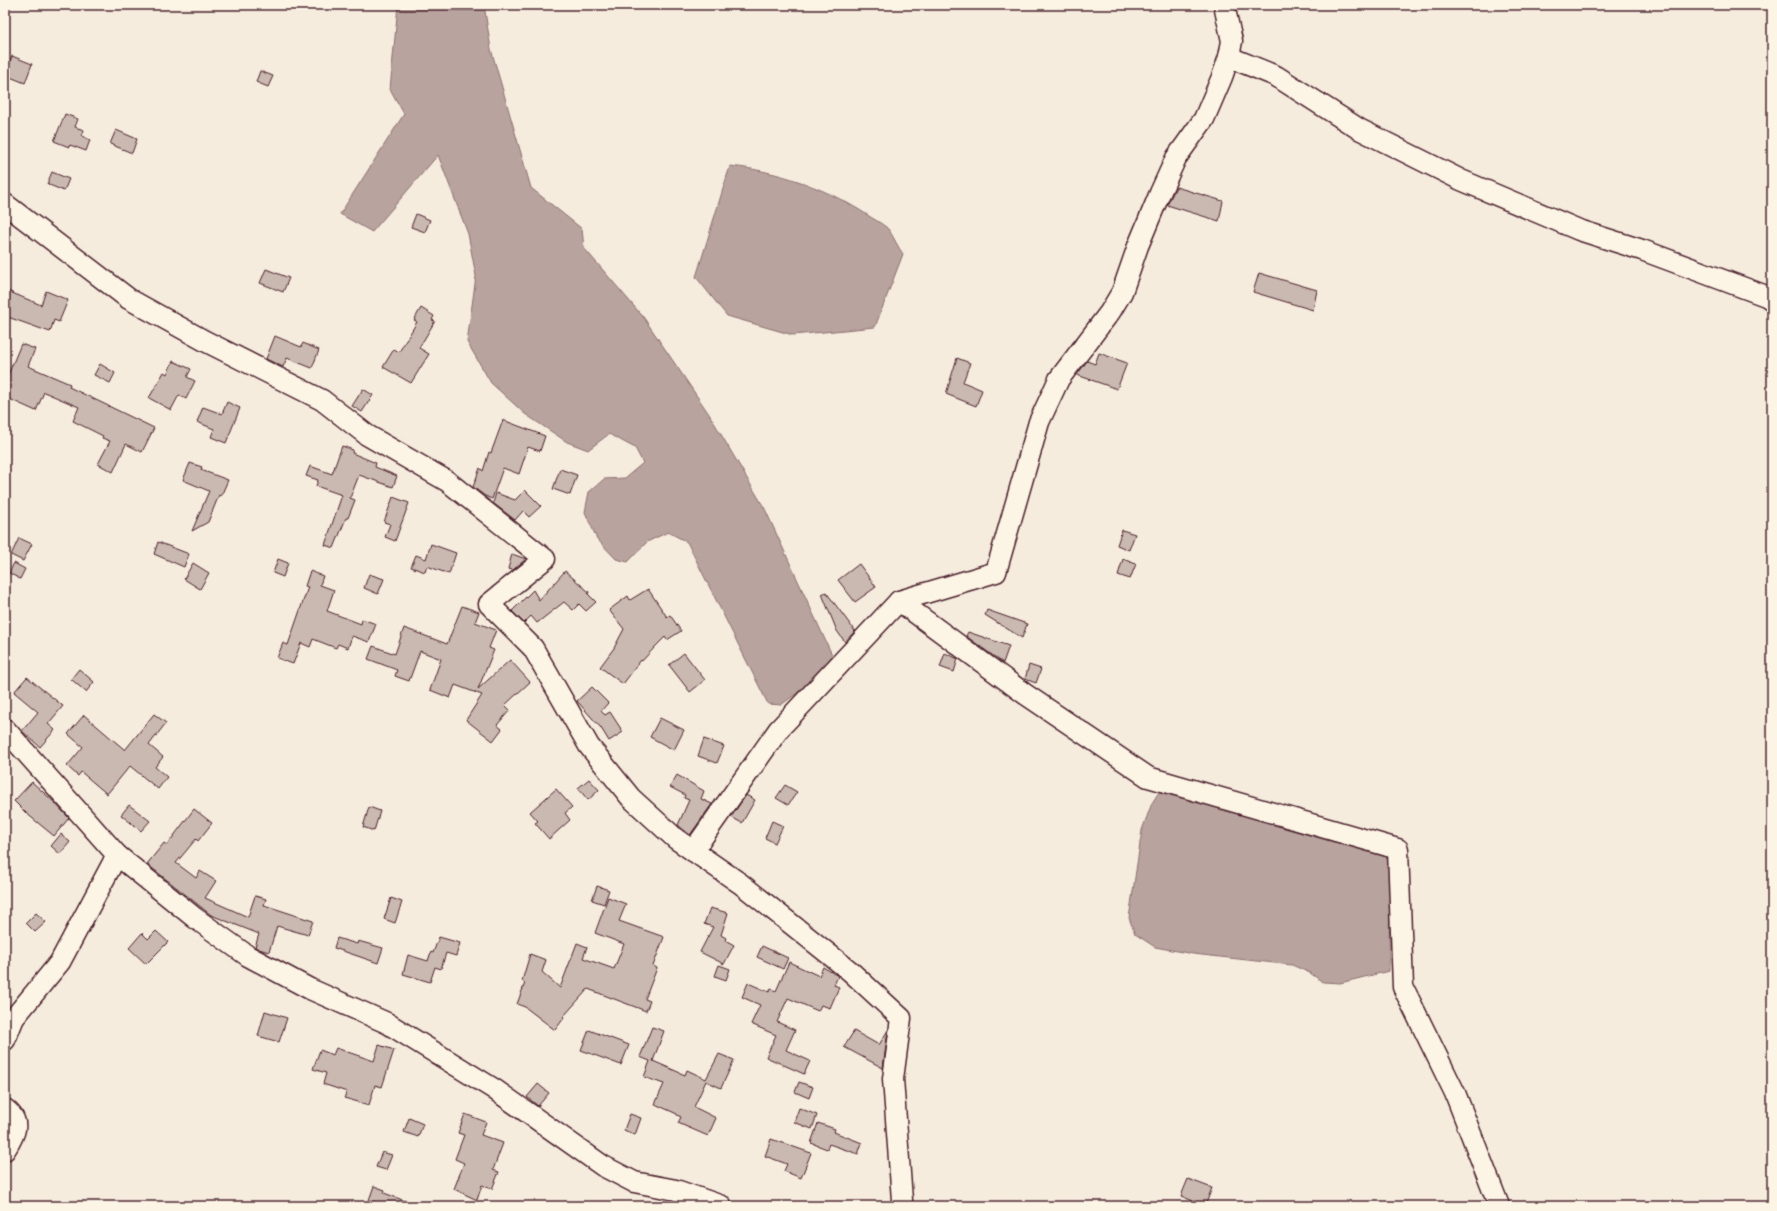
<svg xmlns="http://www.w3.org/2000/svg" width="1777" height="1211" viewBox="0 0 1777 1211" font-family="Dekko,sans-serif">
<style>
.water{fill:#b8a39e;stroke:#8c6e70}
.building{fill:#cab9b1;stroke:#4a1f2b}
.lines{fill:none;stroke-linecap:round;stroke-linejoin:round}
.minor-casing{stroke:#4a1f2b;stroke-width:23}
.minor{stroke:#fcf5e5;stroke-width:20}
</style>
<rect width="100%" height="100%" fill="#f5ecde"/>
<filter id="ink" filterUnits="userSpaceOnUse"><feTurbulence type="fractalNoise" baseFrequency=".025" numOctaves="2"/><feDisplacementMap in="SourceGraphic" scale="8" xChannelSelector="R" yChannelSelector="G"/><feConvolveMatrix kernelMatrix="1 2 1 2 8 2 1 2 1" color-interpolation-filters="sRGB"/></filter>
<g filter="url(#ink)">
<!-- water -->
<g class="water">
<polygon points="398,5 484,5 491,49 531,188 582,229 584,248 644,318 709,414 765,509 833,657 812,682 781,705 768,704 687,542 668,532 647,542 628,562 616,559 597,539 585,512 589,492 604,479 625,478 643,463 635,448 609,434 588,450 567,442 525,414 491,383 467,342 476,276 468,234 438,155 372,232 340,214 404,114 390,89"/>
<path d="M 730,166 C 780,171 828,189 869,216 C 875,220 885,225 889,230 C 894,238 898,247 903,254 L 875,327 L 793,335 L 727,316 L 696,277 Z"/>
<polygon points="1159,792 1390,853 1389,971 1340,983 1323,982 1310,973 1292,965 1193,954 1155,947 1135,934 1129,918 1142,830 1152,803"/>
</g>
<!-- building -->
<g class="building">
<polygon points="12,56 32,64 25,83 5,75"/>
<polygon points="260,71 273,76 268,87 256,82"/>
<polygon points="65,114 78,119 75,127 84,130 82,136 90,140 86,151 70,145 69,147 54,141"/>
<polygon points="116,130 137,139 132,153 110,144"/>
<polygon points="52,172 69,179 64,191 47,184"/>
<polygon points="1176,187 1223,201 1219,221 1167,205"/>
<polygon points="416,214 430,220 425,232 411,227"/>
<polygon points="266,269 289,278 283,292 260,283"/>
<polygon points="1259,273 1317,290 1313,310 1253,292"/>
<polygon points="5,290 41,305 46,291 68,300 59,322 54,320 50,332 5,316"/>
<polygon points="421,308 434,316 432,320 435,321 419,348 429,354 411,383 383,367 394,349 399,352 417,322 414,320"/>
<polygon points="275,336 301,347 303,343 319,350 312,368 287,358 283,367 266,359"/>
<polygon points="21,344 35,349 28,366 70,384 69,387 154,428 142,452 126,444 113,472 98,464 110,441 102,438 103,436 73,421 79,407 44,392 36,411 5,397 5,382"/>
<polygon points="1099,353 1127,363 1117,389 1077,375 1087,361 1095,364"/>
<polygon points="957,358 970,363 963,382 982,390 976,406 946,394"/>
<polygon points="173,361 191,369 187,377 195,381 186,399 179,395 171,410 149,398 164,372 167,374"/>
<polygon points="100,364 115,373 110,383 94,375"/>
<polygon points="363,389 373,395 362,412 352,406"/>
<polygon points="227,402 240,408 226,443 211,437 214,429 197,422 203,407 222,414"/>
<polygon points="503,420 545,436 540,451 528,447 519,474 503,468 492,499 485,496 473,487 480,468 483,471 489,452 491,453"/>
<polygon points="342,446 353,450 352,453 376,463 375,467 397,476 393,487 359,475 350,498 355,500 348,518 346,518 334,548 325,545 342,495 316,486 318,480 306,476 310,466 332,474"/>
<polygon points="190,463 202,467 201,470 228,480 221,496 219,495 208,522 192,531 209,491 183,480"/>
<polygon points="560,469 577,475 570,495 553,489"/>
<polygon points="525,490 541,506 529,517 523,511 515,520 493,503 496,493 515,500"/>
<polygon points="393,497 409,503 395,541 385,537 390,524 384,522"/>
<polygon points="1122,530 1135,534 1129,550 1117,545"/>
<polygon points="19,538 32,544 23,561 11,555"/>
<polygon points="158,542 189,554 184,567 154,554"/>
<polygon points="431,544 456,553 449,574 427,566 425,572 411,567 416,555 426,559"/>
<polygon points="512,554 526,559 513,570 508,569"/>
<polygon points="278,559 288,563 283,577 273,573"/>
<polygon points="1123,559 1136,564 1130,579 1118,575"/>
<polygon points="14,563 25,569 20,579 9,573"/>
<polygon points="193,563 209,573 200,589 184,579"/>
<polygon points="859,564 876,587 855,602 838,580"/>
<polygon points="310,571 323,576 320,585 334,590 327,611 361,624 362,619 376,624 369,642 352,636 348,648 338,644 336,648 313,639 310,647 301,643 293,664 277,658 283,643 288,645 308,587 305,586"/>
<polygon points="565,571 589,592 588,594 596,602 586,611 579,604 573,610 564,602 537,623 531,616 524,623 512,611 533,590 539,600"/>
<polygon points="369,574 384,579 378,594 364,588"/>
<polygon points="648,589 667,617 670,615 681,631 667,640 665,637 655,647 642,661 641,660 623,684 600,667 614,648 624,629 609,610 628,596 630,600"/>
<polygon points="826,592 855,631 845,642 837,631 822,594"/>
<polygon points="462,606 479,612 475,622 496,630 489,648 494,650 478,689 510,660 530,682 505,705 510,710 497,725 502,729 493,741 466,720 482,695 455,685 450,698 430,690 441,659 420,651 409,681 395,676 397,670 368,659 373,646 395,654 404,628 447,644"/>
<polygon points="987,610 1027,624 1022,638 985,615"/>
<polygon points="968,632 1009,646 1003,663 966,636"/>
<polygon points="684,653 705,680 690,692 669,665"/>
<polygon points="945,653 958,659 954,672 940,667"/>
<polygon points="1029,665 1041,669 1036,683 1025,679"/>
<polygon points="79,669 94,682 86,692 71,679"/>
<polygon points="27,677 63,706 48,724 55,730 40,747 22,731 38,712 14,692"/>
<polygon points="592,687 608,703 601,711 605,715 610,712 623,732 609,741 601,728 577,701"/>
<polygon points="154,714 166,723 149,745 163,757 155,767 167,777 158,789 130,766 107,794 81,772 78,776 67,766 83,747 68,734 84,715 125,750"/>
<polygon points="660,718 684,730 674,750 650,737"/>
<polygon points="704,739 724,746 717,763 698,756"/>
<polygon points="677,775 704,791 701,799 712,804 690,835 678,825 689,800 684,798 685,795 670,787"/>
<polygon points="589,779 599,790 588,800 578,788"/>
<polygon points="32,782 53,801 69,818 54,836 26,813 14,801"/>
<polygon points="785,785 797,792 788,805 776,798"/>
<polygon points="556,789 572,807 565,813 570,820 549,839 535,823 538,821 530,812"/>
<polygon points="746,795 755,800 742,823 731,817"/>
<polygon points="129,805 150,821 141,831 121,815"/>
<polygon points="369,807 380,811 374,831 363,827"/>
<polygon points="194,809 212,823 198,841 196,839 176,863 196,878 200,871 216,881 205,898 248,917 255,896 266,899 264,905 313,921 308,935 277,926 269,952 259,949 255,947 259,934 211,915 147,864 164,843 167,845"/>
<polygon points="772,821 783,826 775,843 765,838"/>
<polygon points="61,834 70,842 60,854 51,846"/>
<polygon points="597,886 609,890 604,904 592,900"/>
<polygon points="608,897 626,904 619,921 664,937 653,966 657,968 645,999 650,1001 646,1011 588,989 563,1017 564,1018 555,1030 525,1007 517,1004 525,983 522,981 530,954 546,960 542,972 560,988 577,943 587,947 583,958 614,969 624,944 595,933"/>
<polygon points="391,898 402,902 395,923 384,919"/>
<polygon points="710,908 728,913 721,935 726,938 725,940 734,945 724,964 700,952 713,927 704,924"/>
<polygon points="36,913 46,922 35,932 26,923"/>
<polygon points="156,931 168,942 146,964 129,948 142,933 148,939"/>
<polygon points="439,937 460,943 456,956 446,953 441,969 435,967 430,982 403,974 408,955 428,961 431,952 433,953"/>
<polygon points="337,938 357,944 358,941 383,948 378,963 334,948"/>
<polygon points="762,946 788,958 783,969 757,957"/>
<polygon points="789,962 819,976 823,967 838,976 834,985 839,987 830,1008 821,1005 818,1011 788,998 777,1022 795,1030 786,1050 810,1061 804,1074 766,1057 776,1035 751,1024 760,1005 742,997 748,983 769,992 771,989 776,991"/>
<polygon points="719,965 730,969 726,980 715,976"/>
<polygon points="265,1011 287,1018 279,1042 258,1036"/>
<polygon points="652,1027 664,1031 653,1061 685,1075 687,1070 706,1079 719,1054 734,1060 721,1088 706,1081 694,1107 716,1118 708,1136 678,1123 681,1117 677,1115 677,1114 655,1104 664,1084 644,1077 650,1061 640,1057"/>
<polygon points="589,1030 629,1045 621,1065 581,1050"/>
<polygon points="888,1030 883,1068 844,1047 854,1031 879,1045"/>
<polygon points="379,1045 394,1050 382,1087 375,1085 369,1105 344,1098 347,1092 323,1084 326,1073 313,1069 320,1050 333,1055 336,1048 374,1061"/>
<polygon points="799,1082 813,1087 809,1098 795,1092"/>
<polygon points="538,1084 549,1093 538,1106 527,1097"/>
<polygon points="799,1108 817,1115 812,1129 794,1122"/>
<polygon points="465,1114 486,1122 481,1135 503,1143 493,1170 499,1172 492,1189 482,1185 477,1200 454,1189 464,1163 455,1159 464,1135 458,1133"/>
<polygon points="630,1114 641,1118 635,1135 624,1130"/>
<polygon points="409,1118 423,1124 418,1137 404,1132"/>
<polygon points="818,1123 835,1129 834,1132 862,1143 858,1154 829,1144 827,1149 811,1143"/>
<polygon points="771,1139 811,1153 801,1178 784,1171 787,1164 765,1156"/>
<polygon points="382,1152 392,1155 386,1170 376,1167"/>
<polygon points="1188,1179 1212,1188 1205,1206 1181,1196"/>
<polygon points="374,1186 385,1190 384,1193 416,1205 416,1206 386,1206 369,1200"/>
</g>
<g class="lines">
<defs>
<g id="minor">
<polyline points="1229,57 1276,76 1359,129 1461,180 1579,230 1642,250 1766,296 1772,300"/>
<polyline points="5,204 129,299 205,341 322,400 367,435 447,481 545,559 489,604 533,648 589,746 631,798 676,839 741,884 850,971 901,1018 893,1079 902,1200 901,1206"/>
<polyline points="899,601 1025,694 1148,777 1398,849 1403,987 1455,1093 1499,1206"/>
<polyline points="5,729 117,855 195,918 248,956 310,989 387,1023 494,1089 603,1166 634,1182 676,1190 722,1206"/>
<polyline points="693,851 779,729 899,601 996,572 1039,422 1059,379 1110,312 1122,292 1138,246 1160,193 1176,158 1204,119 1222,77 1229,57 1232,41 1224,5"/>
<polyline points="5,1040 14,1018 60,962 117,855"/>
<path d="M 5,1109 C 22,1122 15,1134 5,1150"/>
</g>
</defs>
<!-- minor casing -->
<use href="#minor" class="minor-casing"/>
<!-- minor -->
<use href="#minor" class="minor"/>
</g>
</g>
<!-- margin -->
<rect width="1777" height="1211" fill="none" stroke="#fcf5e5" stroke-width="20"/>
<rect x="10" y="10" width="1757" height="1191" fill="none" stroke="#4a1f2b" stroke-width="1.5" filter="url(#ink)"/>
</svg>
